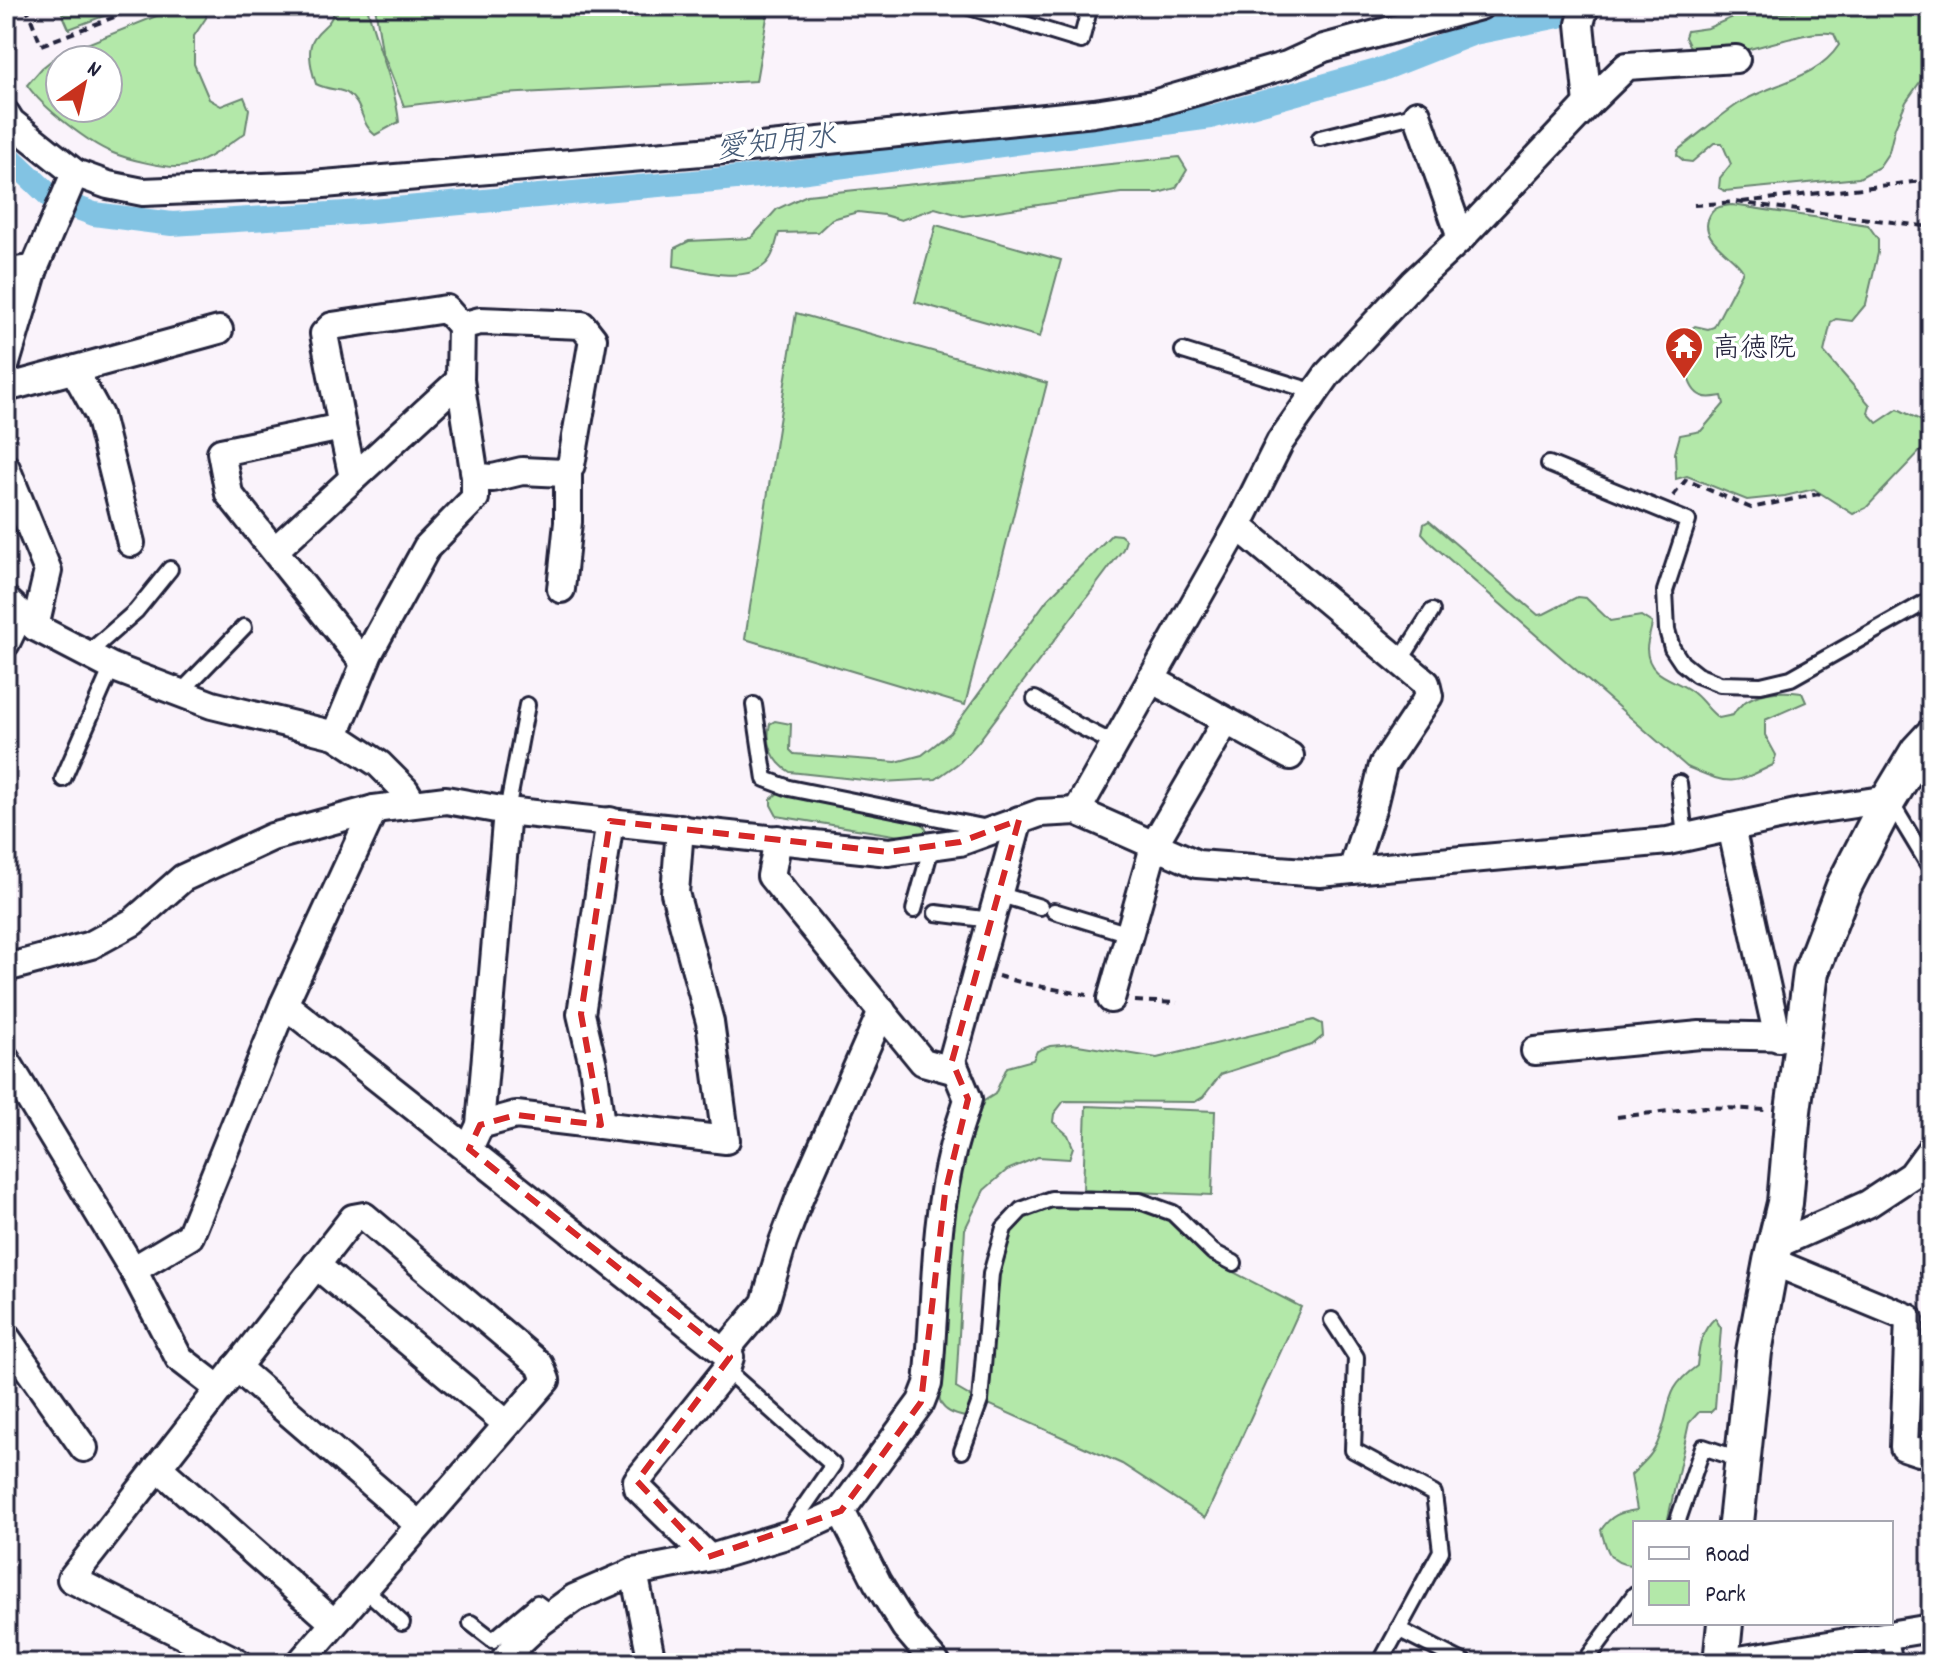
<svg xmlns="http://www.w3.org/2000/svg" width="1937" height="1669" viewBox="0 0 1937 1669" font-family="Dekko,'Klee One',sans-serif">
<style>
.green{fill:#b3e8a9;stroke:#6a8572;stroke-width:2;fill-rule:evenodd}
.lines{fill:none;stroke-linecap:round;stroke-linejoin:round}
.canal{stroke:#82c3e3;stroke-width:24}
.service-casing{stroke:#22223b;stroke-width:20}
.minor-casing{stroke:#22223b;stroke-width:32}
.tertiary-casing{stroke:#22223b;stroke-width:40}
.path{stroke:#22223b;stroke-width:4;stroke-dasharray:8 6;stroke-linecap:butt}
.service{stroke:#fff;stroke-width:14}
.minor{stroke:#fff;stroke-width:26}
.tertiary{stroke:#fff;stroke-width:34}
.marked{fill:none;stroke:#d62828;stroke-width:6;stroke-dasharray:16 10;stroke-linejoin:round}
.labels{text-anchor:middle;stroke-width:7;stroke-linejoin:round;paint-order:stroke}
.poi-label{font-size:28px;fill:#22223b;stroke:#fff;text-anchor:start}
.water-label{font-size:30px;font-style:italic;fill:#445a76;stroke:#fff}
</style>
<rect width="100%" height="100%" fill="#faf3fb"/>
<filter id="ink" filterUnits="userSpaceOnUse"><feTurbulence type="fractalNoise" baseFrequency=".0125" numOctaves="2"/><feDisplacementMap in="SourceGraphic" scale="16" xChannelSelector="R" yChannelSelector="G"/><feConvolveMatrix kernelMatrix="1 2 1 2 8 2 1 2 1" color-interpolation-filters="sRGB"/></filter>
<g filter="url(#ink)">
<!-- green -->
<g class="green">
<polygon points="59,6 130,6 69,29"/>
<path d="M 181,6 L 207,7 L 206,18 L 194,36 L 194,64 L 209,99 L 221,106 L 244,97 L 249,109 L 245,133 C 226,146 203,165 179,167 C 164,168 127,159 113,153 C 88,143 42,107 27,85 L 42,68 L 57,56 ZM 60,60 L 108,60 L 108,108 L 60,108 Z"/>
<path d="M 336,6 L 367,6 C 376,45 395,82 399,122 L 375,135 C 360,124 364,104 347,93 C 341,89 327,90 316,84 C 312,72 306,50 314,38 C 324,23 329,29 336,6 Z"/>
<polygon points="375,6 769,6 756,81 501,94 404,106 382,51"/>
<path d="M 1862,6 L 1931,6 L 1931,66 L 1906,102 L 1895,127 L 1889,152 L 1879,167 L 1859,178 L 1725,191 L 1719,188 L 1720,178 L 1731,164 L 1722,143 L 1714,143 L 1692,162 L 1684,161 L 1677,155 L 1678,150 C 1698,135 1717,118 1738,104 C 1771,83 1816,80 1839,45 L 1834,34 C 1802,25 1714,72 1691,48 C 1688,45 1687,41 1685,37 L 1687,31 L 1708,28 L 1733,17 Z"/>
<path d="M 1179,157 L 1187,170 L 1176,188 L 1158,193 L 1121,193 L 963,216 L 935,208 L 901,220 L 884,215 L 858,212 L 832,219 L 818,232 L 779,233 C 775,245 774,259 762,267 C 739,283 699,270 674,266 L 675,248 L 689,241 L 751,238 L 777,209 L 807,195 Z"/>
<path d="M 1732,205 L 1868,225 L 1878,239 L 1878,253 L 1866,304 L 1852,321 L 1836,319 L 1831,322 L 1824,352 L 1870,405 L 1868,413 L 1877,423 L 1898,409 L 1926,423 L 1930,437 L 1927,444 L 1866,508 L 1853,514 L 1814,489 L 1785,496 L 1747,500 L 1687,476 L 1676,479 L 1675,453 L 1680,435 L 1701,431 L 1724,404 L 1722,396 C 1715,397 1708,399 1702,396 C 1682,388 1686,349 1686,333 L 1695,326 L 1708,329 L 1714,327 L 1743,271 C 1735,255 1696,239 1710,215 C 1715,206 1723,206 1732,205 Z"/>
<polygon points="936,225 1061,260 1040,337 915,302"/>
<polygon points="796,313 1047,383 965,705 745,639"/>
<path d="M 1429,521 L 1538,615 L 1544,614 L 1577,597 L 1586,598 L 1610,621 L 1641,616 L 1652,623 C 1651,632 1647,641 1647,649 C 1648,680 1679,678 1696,695 C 1705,703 1709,711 1719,718 L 1733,715 C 1747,691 1777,690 1802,693 L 1806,702 L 1765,720 L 1765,735 L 1776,755 L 1773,765 C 1730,786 1731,785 1687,767 L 1433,545 L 1422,533 L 1424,524 Z"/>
<path d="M 1112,534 L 1120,535 L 1126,540 L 1123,549 L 978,742 L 960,762 L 936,779 L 882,782 L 790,772 C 773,762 765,743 770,724 L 775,721 L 791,724 L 790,750 L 794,754 L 896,762 L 922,755 L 950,733 L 1047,600 Z"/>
<polygon points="778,793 922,823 927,831 925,834 906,837 777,816 771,805 771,799"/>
<path d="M 1314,1020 L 1322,1024 L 1323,1036 L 1312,1045 L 1221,1074 L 1203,1097 L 1195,1102 L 1064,1101 L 1054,1114 L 1053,1122 L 1068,1135 L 1073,1147 L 1069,1159 L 1038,1157 L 1007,1170 L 984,1190 L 965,1229 L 956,1388 L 973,1398 L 970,1414 L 965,1417 C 940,1412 936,1402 941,1379 L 951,1237 L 963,1155 L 984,1101 L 995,1094 L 1007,1067 L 1033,1060 L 1037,1051 L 1050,1046 L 1072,1044 L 1157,1058 Z"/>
<polygon points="1086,1106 1215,1111 1212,1195 1083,1190"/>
<polygon points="1055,1203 1139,1206 1170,1217 1212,1261 1301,1307 1205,1518 1122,1464 986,1403 998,1274 1006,1238 1030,1213"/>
<path d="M 1715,1318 L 1721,1328 L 1715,1408 L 1711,1412 L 1699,1412 L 1689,1423 L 1667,1523 L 1635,1523 L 1635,1559 L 1631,1565 C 1609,1564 1606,1548 1601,1530 C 1611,1515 1620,1512 1637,1510 L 1631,1475 C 1642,1464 1654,1454 1659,1439 C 1673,1404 1662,1391 1697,1366 C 1699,1347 1700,1332 1715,1318 Z"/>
</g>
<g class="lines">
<!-- canal -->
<polyline class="canal" points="6,154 53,199 94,214 172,224 362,212 792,173 1211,117 1380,70 1474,33 1559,16"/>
<defs>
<g id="service">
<polyline points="966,6 1081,41 1090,6"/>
<polyline points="1320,138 1417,114"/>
<polyline points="1183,351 1315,392"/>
<polyline points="1549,464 1688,521 1665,591 1667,630 1672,648 1682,663 1697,675 1720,684 1761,685 1791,678 1931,599"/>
<polyline points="87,654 136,611 170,569"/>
<polyline points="1400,661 1432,611"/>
<polyline points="180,693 244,627"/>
<polyline points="1035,699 1077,725 1115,744"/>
<polyline points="754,705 765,779 789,788 988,828"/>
<polyline points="63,779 112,667"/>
<polyline points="1679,783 1685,837"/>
<polyline points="1890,801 1931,869"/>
<polyline points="507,811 527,705"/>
<polyline points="998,894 1040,907"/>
<polyline points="914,910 932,845"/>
<polyline points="1054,911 1129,934"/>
<polyline points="936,913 991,920"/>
<polyline points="1929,1272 1931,1265"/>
<polyline points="1332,1320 1356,1357 1353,1450 1434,1494 1441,1551 1380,1663"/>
<polyline points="726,1370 833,1465 792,1524 793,1533"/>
<polyline points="962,1451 980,1401 991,1274 1004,1228 1021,1210 1051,1199 1140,1201 1173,1213 1213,1252 1234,1263"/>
<polyline points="1677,1523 1703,1447 1742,1460"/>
<polyline points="364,1588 402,1623"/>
<polyline points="471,1623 493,1640 537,1603 552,1614"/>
<polyline points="1398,1629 1465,1663"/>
<polyline points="1889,1635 1895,1663"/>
<polyline points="1584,1663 1635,1594"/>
</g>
<g id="minor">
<polyline points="1585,6 1580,24 1588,104"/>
<polyline points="6,114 11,122 75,173 108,185 143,192 312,185 760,147 1094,113 1153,104 1287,65 1324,48 1480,6"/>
<polyline points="1417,114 1461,238"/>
<polyline points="6,272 34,269"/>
<polyline points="461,326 460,380 475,477"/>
<polyline points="6,363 34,269 75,173"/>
<polyline points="74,370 99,415 131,543"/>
<polyline points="6,388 219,330"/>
<polyline points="342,427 353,478"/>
<polyline points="6,468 48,571 35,627"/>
<polyline points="1238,526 1426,683 1429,696 1383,765 1373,806 1352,870"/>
<polyline points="275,550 460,380"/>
<polyline points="561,589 568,522 568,468"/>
<polyline points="6,600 35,627 112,667 212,705 335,735 379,764 405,790 413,803"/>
<polyline points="6,643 20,614"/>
<polyline points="1151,679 1290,756"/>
<polyline points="335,735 369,653 427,547 475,498 475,477 493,478 522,471 564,473 571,465 593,339 582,325 480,321 461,326 446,309 332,326 324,334 342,427 221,452 229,494 364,663"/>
<polyline points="1077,811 1238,526 1280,442 1328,374 1414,282 1461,238 1588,104 1627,66 1736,59"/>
<polyline points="1731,827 1778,1038"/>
<polyline points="778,839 771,876 923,1062 956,1071"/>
<polyline points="6,968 91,945 133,922 183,878 272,837 374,809 446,800 507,811 889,852 960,842 1040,813 1077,811 1197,864 1320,873 1668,841 1801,812 1889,799"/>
<polyline points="1111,999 1155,843 1226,721"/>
<polyline points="284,1004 730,1357 726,1370 637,1481 638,1488 708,1557"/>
<polyline points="1535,1051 1700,1035 1802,1037"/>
<polyline points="6,1060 133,1270 179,1358 219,1389"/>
<polyline points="480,1125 516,1115 726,1140 710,1022 675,893 680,828"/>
<polyline points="601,1125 593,1065 581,1014 610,821"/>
<polyline points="473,1140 480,1125 507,811"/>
<polyline points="1776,1245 1868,1204 1912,1175 1931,1149"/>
<polyline points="1771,1261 1909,1318 1904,1447 1919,1452 1931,1448"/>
<polyline points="316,1265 507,1424"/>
<polyline points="133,1270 190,1236 284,1004 374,809"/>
<polyline points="6,1337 84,1448"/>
<polyline points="724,1352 765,1303 783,1242 800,1197 882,1011"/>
<polyline points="236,1367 419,1525"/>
<polyline points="158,1467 334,1623"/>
<polyline points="841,1511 877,1582 905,1627 936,1663"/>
<polyline points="634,1572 652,1663"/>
<polyline points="239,1663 71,1579 353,1218 364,1216 540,1365 546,1380 300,1663"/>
<path d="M 502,1663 L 514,1647 L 541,1622 L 574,1598 L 634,1572 L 717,1556 L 793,1533 L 841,1511 L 921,1402 L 928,1384 C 936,1307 933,1228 952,1152 C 956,1134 963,1117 968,1099 L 952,1061 L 1019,820"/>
<polyline points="1721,1663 1931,1628"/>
</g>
<g id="tertiary">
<polyline points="1736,1523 1754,1352 1771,1261 1785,1203 1793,1111 1811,972 1844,886 1889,799 1918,751 1931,737"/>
<polyline points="1721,1663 1725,1623"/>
</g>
</defs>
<!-- service casing -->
<use href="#service" class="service-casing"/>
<!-- minor casing -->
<use href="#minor" class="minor-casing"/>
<!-- tertiary casing -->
<use href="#tertiary" class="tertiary-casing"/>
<!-- path -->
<g class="path">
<polyline points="26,6 41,45 143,6"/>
<polyline points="1742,202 1931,180"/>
<polyline points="1694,205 1735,202 1931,227"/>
<polyline points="1673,496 1686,480 1751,508 1818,494 1821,497"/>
<polyline points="998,976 1027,984 1087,995"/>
<polyline points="1135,1001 1177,1003"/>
<polyline points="1617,1117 1705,1107 1766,1110"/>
</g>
<!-- service -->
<use href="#service" class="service"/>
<!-- minor -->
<use href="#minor" class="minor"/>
<!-- tertiary -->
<use href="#tertiary" class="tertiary"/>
</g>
</g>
<!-- marked area -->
<path class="marked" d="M 1019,820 L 952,1061 L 968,1099 L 945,1193 L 921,1402 L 841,1511 L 708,1557 L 637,1481 L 730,1357 L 469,1149 L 480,1125 L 516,1115 L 601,1125 L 581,1014 L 610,821 L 889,852 L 960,842 Z"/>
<!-- icons -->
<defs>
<symbol id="temple-pin" viewBox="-11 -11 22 30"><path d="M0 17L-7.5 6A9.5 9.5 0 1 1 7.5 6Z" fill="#c8321e" stroke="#fff"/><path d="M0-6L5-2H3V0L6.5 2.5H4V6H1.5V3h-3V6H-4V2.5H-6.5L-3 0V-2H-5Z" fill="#fff"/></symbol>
</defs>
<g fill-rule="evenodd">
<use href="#temple-pin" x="1662" y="324" width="44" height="60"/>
</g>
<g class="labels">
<!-- poi labels -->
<g class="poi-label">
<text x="1712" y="356">高徳院</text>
</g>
<!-- water labels -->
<g class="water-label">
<text transform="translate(776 141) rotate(-6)" y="10">愛知用水</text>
</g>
</g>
<!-- margin -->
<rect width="1937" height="1669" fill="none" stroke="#fff" stroke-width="32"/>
<rect x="16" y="16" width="1905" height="1637" fill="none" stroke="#22223b" stroke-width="3" filter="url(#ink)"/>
<!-- legend -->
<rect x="1633" y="1521" width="260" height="104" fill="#ffffff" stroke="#a7a7b1" stroke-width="2"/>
<rect x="1649" y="1547" width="40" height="12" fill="#ffffff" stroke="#a7a7b1" stroke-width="2"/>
<text x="1705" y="1561" font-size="24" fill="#22223b">Road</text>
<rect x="1649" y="1581" width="40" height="24" fill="#b3e8a9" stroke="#a7a7b1" stroke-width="2"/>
<text x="1705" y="1601" font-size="24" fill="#22223b">Park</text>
<!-- north arrow -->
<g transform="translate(84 84) rotate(34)"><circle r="38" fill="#ffffff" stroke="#a7a7b1" stroke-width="2"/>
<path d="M0-6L14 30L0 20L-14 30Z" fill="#c8321e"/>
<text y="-12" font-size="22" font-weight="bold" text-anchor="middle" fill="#22223b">N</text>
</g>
</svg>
